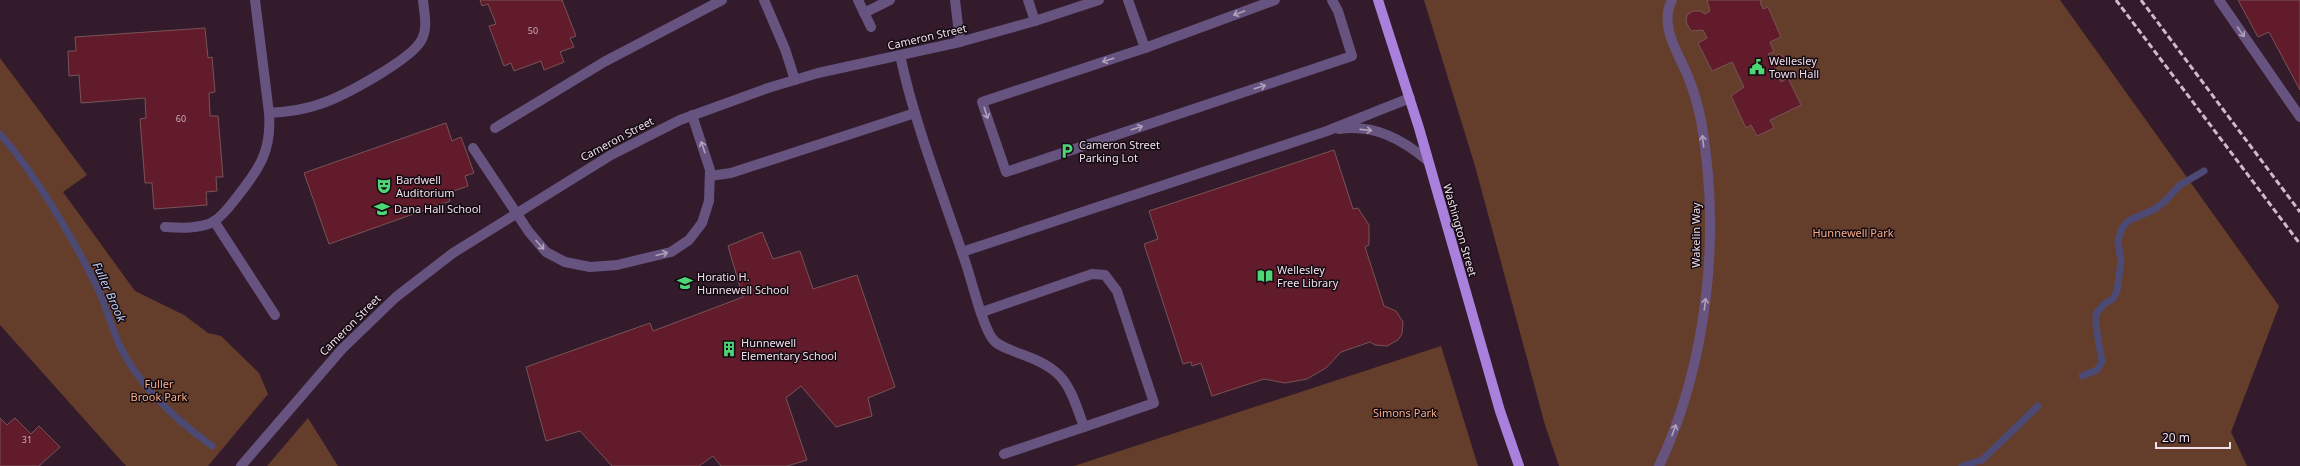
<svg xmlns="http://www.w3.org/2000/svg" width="2300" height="466" viewBox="0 0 2300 466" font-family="'Noto Sans',sans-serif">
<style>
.green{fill:#643e2b}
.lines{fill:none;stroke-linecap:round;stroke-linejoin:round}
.stream{stroke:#4c4a74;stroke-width:7}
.building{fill:#621b2a;stroke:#775457}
.lane{stroke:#66537f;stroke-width:10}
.street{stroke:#66537f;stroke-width:10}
.primary{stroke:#a980db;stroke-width:10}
.rail{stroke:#cdbcc8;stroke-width:3;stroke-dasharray:6 3;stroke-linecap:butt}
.oneway{stroke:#b1a0ba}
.labels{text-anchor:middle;stroke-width:3;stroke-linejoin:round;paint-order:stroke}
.number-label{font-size:9px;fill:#ccaeba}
.street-label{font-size:11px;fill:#efdfea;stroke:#140a11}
.poi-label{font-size:11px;fill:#efdfea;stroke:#140a11;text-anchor:start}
.park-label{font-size:11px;fill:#faac86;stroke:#140a11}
.water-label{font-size:12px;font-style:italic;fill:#c0cdf2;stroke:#140a11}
</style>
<rect width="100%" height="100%" fill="#331b2c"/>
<!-- green -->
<g class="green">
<polygon points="1424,0 2060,0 2279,306 2231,432 2247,466 1559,466 1545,425 1475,166"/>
<polygon points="0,58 87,175 63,192 135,291 184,315 208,333 221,336 259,373 268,394 208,466 126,466 0,325"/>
<polygon points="1441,346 1478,466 1074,466"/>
<polygon points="308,418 338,466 267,466"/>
</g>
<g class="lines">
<!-- stream -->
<g class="stream">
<path d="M 0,134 C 36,175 73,238 97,287 C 106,306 111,326 119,344 C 138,385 176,420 212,446"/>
<polyline points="2082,376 2097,370 2102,362 2096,326 2096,314 2104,304 2113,299 2117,291 2121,262 2118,241 2122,228 2128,221 2155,209 2164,202 2180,185 2204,171"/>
<polyline points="1962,466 1982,460 2038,406"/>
</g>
</g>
<!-- building -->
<g class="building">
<polygon points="480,0 562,0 576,36 570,38 574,47 560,52 564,62 544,70 541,61 514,71 511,63 504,66 489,26 496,24 488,4 482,6"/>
<polygon points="1762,0 1760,2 1763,9 1768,7 1781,37 1770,42 1774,52 1768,54 1770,59 1779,54 1784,57 1785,64 1774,69 1781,82 1788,78 1801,105 1770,120 1774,128 1757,136 1751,125 1746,128 1731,96 1744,87 1732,62 1712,71 1698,43 1707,38 1703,30 1691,31 1686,22 1687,15 1693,11 1700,11 1705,14 1710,11 1707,0"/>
<polygon points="2238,0 2300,0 2300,90 2269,32 2258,37"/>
<polygon points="205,28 208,58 212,57 215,92 209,93 210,116 218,116 223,177 216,177 217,191 206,192 207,205 154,209 152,183 145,183 140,119 146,118 145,98 81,103 79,75 69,76 68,51 76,51 75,37"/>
<polygon points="446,123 452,141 461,137 474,173 465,176 468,186 448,193 450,201 329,244 304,173"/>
<polygon points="1334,150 1353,209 1358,208 1369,225 1369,245 1365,247 1384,306 1396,311 1403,322 1402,334 1398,340 1387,346 1375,345 1370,342 1341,352 1326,368 1307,379 1285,383 1264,379 1212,396 1201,363 1192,366 1191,362 1183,364 1144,244 1158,239 1149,211"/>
<polygon points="762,232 773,259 800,251 813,289 857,275 895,387 868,398 872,416 836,427 801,386 786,398 807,460 787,466 721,466 713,456 699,466 612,466 580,431 546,441 526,367 650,323 653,331 743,297 728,246"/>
<polygon points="0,418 7,425 15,418 31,434 39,426 60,447 39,466 0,466"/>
</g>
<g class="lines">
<!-- lane -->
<g class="lane">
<path d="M 255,0 L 269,113 C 287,112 304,110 320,104 C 342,97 413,59 422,39 C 428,27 424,12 423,0"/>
<polyline points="764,0 785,49 795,80"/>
<polyline points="858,0 871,27"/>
<polyline points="955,0 960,42"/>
<polyline points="1028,0 1035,21"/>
<polyline points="1128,0 1145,48"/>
<polyline points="1275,0 1145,48 982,102 1006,172 1352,56 1338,11 1332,0"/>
<polyline points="2219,0 2300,117"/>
<polyline points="864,13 890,0"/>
<path d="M 900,55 C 915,126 943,195 966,264 C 972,282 982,324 992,338 C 997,346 1009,349 1018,353 C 1065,369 1068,382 1084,427 L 1154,403 L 1117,291 L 1105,275 L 1092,274 L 982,312"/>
<polyline points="495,128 604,62 722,0"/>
<path d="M 1339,129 C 1374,124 1402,139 1428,161"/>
<polyline points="473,148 529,232 546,252 565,262 590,267 617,265 671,252 689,240 702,223 709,201 710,170 692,115"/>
<polyline points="710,176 731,173 915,113"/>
<polyline points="214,221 275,315"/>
<path d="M 165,227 C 181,228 199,229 213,222 C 223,216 230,206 237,197 C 259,169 272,151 269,113"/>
<polyline points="962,252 1327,131 1410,98"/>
<polyline points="1004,454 1084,427"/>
</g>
<!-- street -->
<g class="street">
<polyline points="241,466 342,349 396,297 453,253 611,155 680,120 768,88 818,73 960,42 1035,21 1099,0"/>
<path d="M 1659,466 C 1708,362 1721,234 1701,120 C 1698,106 1694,92 1689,79 C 1680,55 1658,27 1672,0"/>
</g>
<!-- primary -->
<polyline class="primary" points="1378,0 1419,128 1500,411 1519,466"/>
<!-- rail -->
<g class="rail">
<polyline points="2116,0 2300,244"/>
<polyline points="2141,0 2300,212"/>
</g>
</g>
<!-- one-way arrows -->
<defs><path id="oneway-shaft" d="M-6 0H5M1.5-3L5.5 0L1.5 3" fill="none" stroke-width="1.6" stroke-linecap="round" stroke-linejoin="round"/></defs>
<g class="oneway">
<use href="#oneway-shaft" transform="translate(1239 13) rotate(160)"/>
<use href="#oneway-shaft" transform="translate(2241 32) rotate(55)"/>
<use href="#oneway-shaft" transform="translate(1108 60) rotate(162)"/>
<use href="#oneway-shaft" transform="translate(1260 87) rotate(-18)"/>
<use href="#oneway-shaft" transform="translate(986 113) rotate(72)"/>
<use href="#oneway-shaft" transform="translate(1137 128) rotate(-18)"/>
<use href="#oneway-shaft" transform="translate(1366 130) rotate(6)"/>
<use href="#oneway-shaft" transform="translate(1703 141) rotate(-97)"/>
<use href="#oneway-shaft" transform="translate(703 147) rotate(-109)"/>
<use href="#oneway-shaft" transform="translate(540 245) rotate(48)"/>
<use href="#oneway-shaft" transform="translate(662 254) rotate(-15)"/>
<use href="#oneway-shaft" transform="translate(1705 304) rotate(-83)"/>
<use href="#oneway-shaft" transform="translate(1674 430) rotate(-70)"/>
</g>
<!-- icons -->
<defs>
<symbol id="civic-bare" viewBox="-9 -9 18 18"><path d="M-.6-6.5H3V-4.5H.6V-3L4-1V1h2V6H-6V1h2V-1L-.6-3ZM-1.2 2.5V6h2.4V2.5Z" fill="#4dd676" stroke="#140a11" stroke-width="2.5" paint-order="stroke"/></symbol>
<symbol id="parking-bare" viewBox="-9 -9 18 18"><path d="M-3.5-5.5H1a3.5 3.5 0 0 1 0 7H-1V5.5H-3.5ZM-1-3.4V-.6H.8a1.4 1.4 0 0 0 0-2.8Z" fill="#4dd676" stroke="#140a11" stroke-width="2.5" paint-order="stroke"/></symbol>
<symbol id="theatre-bare" viewBox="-9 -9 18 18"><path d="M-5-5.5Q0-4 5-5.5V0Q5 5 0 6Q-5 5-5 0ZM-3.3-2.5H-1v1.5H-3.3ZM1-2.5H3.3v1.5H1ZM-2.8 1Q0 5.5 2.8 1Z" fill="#4dd676" stroke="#140a11" stroke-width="2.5" paint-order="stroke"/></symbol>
<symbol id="school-bare" viewBox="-9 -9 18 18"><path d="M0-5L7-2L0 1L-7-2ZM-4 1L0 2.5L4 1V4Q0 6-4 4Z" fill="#4dd676" stroke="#140a11" stroke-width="2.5" paint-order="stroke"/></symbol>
<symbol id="library-bare" viewBox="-9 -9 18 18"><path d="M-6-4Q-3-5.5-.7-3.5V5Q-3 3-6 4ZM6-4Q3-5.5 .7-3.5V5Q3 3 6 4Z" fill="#4dd676" stroke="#140a11" stroke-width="2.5" paint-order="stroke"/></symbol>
<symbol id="building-bare" viewBox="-9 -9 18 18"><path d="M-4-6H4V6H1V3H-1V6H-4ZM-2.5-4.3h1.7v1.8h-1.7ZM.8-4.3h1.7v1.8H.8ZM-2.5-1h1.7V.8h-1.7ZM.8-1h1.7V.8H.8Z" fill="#4dd676" stroke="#140a11" stroke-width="2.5" paint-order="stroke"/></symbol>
</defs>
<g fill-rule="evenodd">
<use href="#civic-bare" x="1746" y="56" width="22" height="22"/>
<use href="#parking-bare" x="1056" y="140" width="22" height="22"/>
<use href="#theatre-bare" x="373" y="175" width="22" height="22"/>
<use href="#school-bare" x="371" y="198" width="22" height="22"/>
<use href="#library-bare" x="1254" y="265" width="22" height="22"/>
<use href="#school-bare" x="674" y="272" width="22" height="22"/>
<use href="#building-bare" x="718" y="338" width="22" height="22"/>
</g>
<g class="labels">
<!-- number labels -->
<g class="number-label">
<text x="533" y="34">50</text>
<text x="181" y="122">60</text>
<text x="27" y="443">31</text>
</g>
<!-- street labels -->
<g class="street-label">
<text transform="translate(927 37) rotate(-13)" y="4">Cameron Street</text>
<text transform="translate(617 139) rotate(-28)" y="4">Cameron Street</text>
<text transform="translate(1460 230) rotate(74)" y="4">Washington Street</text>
<text transform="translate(1696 235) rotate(-90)" y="4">Wakelin Way</text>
<text transform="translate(350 325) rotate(-45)" y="4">Cameron Street</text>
</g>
<!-- poi labels -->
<g class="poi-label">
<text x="1769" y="65">Wellesley<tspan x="1769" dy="13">Town Hall</tspan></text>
<text x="1079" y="149">Cameron Street<tspan x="1079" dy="13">Parking Lot</tspan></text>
<text x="396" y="184">Bardwell<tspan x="396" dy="13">Auditorium</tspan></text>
<text x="394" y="213">Dana Hall School</text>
<text x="1277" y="274">Wellesley<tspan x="1277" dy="13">Free Library</tspan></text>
<text x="697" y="281">Horatio H.<tspan x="697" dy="13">Hunnewell School</tspan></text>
<text x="741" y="347">Hunnewell<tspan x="741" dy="13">Elementary School</tspan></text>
</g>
<!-- park labels -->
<g class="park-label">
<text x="1853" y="237">Hunnewell Park</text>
<text x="159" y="388">Fuller<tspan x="159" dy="13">Brook Park</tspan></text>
<text x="1405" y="417">Simons Park</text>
</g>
<!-- water labels -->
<g class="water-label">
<text transform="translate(109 292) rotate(66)" y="4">Fuller Brook</text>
</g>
</g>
<!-- scale -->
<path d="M2156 442v6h74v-6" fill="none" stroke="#efdfea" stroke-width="2"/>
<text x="2162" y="442" font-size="12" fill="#efdfea" stroke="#140a11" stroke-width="3" paint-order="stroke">20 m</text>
</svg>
